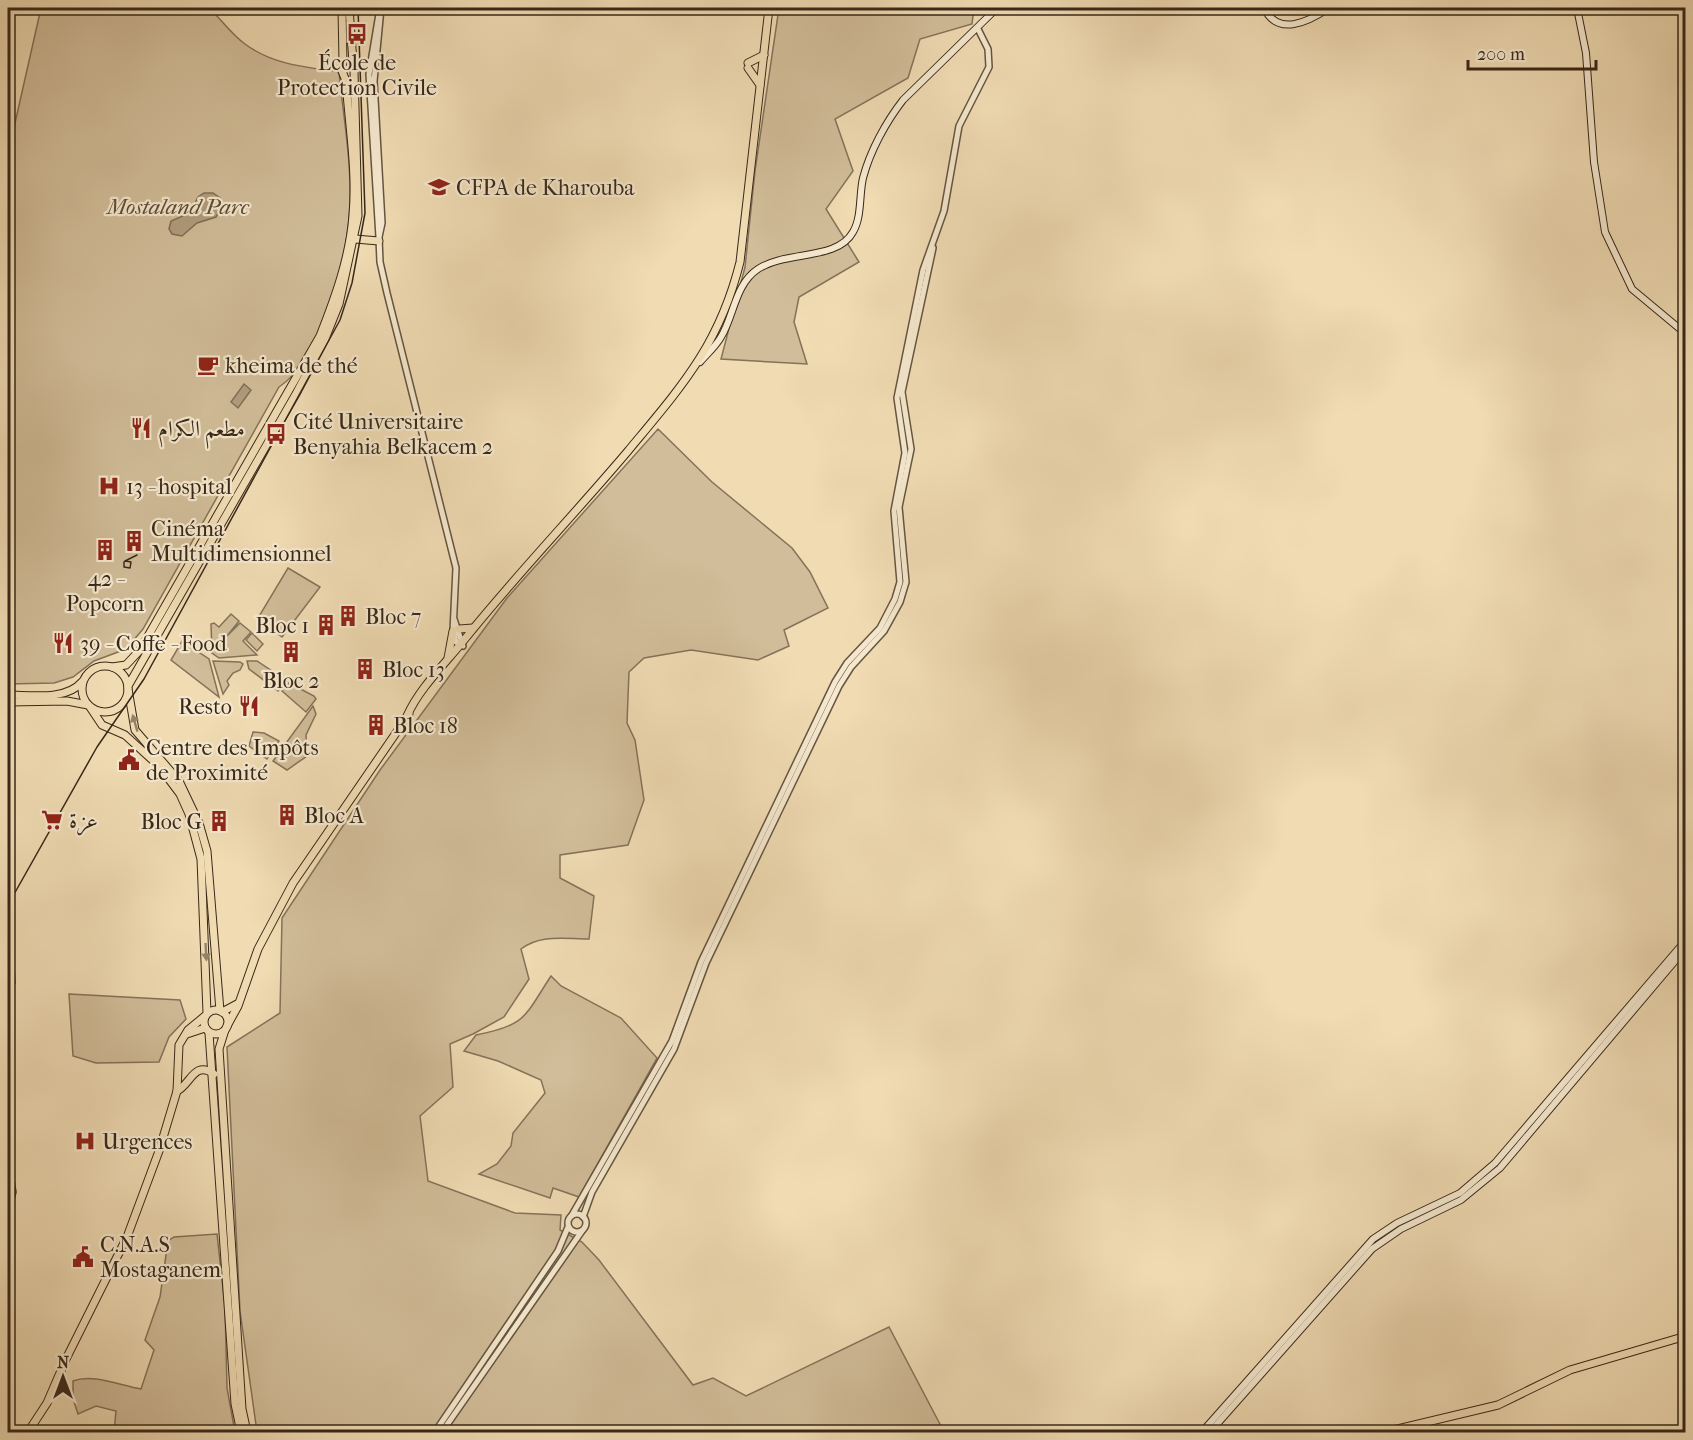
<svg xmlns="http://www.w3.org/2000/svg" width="1693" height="1440" viewBox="0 0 1693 1440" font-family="'IM FELL French Canon',Amiri,serif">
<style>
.green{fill:#d1bd99;stroke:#847259;stroke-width:1.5}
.water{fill:#b19e7f;stroke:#806f56;stroke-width:1.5}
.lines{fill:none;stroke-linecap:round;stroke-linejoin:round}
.tertiary-casing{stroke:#655540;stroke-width:8}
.secondary-casing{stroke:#372819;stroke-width:8}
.primary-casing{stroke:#372819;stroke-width:9}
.trunk-casing{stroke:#372819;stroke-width:9}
.tertiary{stroke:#f5e8ce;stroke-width:5}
.secondary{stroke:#f5e8ce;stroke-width:6}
.primary{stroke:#f0dbb3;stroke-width:7}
.trunk{stroke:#f0dbb3;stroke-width:7}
.tram{stroke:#372819;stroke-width:1.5}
.oneway{fill:#948266}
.labels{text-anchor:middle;stroke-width:4.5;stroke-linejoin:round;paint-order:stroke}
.poi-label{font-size:22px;fill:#372819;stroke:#f5e8ce;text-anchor:start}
.park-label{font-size:22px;font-style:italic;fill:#5e4d39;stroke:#f5e8ce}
</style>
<rect width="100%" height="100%" fill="#f0dbb3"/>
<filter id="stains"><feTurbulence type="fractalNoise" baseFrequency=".00333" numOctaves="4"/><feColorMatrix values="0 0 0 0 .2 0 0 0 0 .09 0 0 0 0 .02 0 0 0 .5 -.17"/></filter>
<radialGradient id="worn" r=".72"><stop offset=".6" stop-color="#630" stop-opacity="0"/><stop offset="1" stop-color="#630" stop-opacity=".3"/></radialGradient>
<!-- green -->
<g class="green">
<path d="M 41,8 L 209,8 C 221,19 232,35 245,44 C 273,65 306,67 339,72 C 343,114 351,158 350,200 C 349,254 325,356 279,387 L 143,629 L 126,649 L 94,661 L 73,677 L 54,683 L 8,684 L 8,154 Z"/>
<polygon points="779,8 974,8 972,24 920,39 908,78 835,119 853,171 826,209 859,262 799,297 794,322 807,364 721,359 745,267 755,171"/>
<path d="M 658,429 L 712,482 L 792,548 L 810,572 L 828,608 L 784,630 L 789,646 L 758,660 L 691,650 L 644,658 L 629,672 L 627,723 L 635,740 L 644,800 L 628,845 L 560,855 L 560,878 L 594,896 L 589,939 C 564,939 541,934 521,949 L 529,979 L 504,1017 L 473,1034 L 450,1044 L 453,1087 L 420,1116 L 428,1181 L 515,1213 L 561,1215 L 560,1230 L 582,1242 L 599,1260 L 693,1385 L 713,1378 L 746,1396 L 889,1327 L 942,1428 L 941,1432 L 257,1432 L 240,1311 L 227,1047 L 280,1013 L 282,918 L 380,770 L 507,598 Z"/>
<polygon points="288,568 320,587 282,637 258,618"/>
<polygon points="231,614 239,621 227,636 240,623 251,632 243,641 257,655 219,658 212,653 211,624 214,623 219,627"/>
<polygon points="252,633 263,644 257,651 246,640"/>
<polygon points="182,641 209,659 219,697 171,660"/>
<polygon points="213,661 240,662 243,664 240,670 233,673 227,681 229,685 223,694"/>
<polygon points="247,661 257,661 287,681 278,691 249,669"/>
<polygon points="289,683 314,696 316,699 306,712 282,691"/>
<polygon points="313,706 316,714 306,735 307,756 287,770 273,761"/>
<polygon points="253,732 264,733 279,741 267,759 249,746"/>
<path d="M 551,976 L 561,986 L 621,1018 L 657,1058 L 579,1197 L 553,1188 L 550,1198 L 479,1174 L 497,1164 L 511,1146 L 513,1133 L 545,1093 L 541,1080 L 498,1061 L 464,1051 L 476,1035 C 527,1025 524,1017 551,976 Z"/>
<polygon points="69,994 180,1000 186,1019 169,1037 159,1062 96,1063 73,1056"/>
<path d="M 217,1234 L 225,1307 L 227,1388 L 235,1432 L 114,1432 L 116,1411 L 96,1406 L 78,1414 L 73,1399 L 73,1381 C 93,1373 121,1386 141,1389 L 154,1350 L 145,1340 L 160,1297 L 168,1241 L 174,1237 Z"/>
</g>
<!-- water -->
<g class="water">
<polygon points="204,193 213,193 220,198 222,207 216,217 197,223 182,236 172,234 169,229 171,221 190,213 198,197"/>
<polygon points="244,384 251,390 238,408 231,402"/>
</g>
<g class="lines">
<defs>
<g id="tertiary">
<polyline points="380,8 369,74 379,237 382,223 374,81 381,8"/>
<polyline points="379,238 380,262 387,293 456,568 453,631 456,642 463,646 454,619"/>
<circle cx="577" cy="1223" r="9"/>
<polyline points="572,1215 672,1041 701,962 835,682 847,663 880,628 895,599 900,582 894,511 905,453 897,398 923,270 944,211 959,126 989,67 988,49 978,29"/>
<polyline points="583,1217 592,1192 674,1049 706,963 839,686 851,667 884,631 900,602 906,582 899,507 911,449 902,392 933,248"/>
<polyline points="435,1432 558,1251 568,1227"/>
<polyline points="442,1432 582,1231"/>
</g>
<g id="secondary">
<path d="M 1264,8 C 1278,37 1308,22 1329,8"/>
<polyline points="1577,8 1586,53 1594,162 1605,232 1632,289 1686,334"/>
<path d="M 700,362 C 707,354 716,346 721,337 C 734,316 735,284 758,269 C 787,250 837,261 853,232 C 862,217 859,195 863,178 C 870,151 886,122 903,100 L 997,8"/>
<polyline points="1202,1432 1373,1239 1397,1223 1460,1193 1495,1163 1686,940"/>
<polyline points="1210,1432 1372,1249 1401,1229 1461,1200 1500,1168 1686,948"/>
</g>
<g id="primary">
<polyline points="748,63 764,55"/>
<polyline points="748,68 760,85"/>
<polyline points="459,629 473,628"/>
<polyline points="448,658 453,631"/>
<path d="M 407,716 C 420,687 445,664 464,640 C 516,575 574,515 628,451 C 681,387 719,346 740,262 L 769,8"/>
<polyline points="222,1012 237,1004"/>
<polyline points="227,1026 238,1006 258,949 293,883 409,714"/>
<polyline points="187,1034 205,1028"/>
<polyline points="28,1432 47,1403 66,1359 127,1237 159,1151 177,1091 179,1045 188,1030 205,1016"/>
<polyline points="1385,1432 1498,1405 1570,1370 1686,1336"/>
</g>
<g id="trunk">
<polyline points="342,8 343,63"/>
<polyline points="349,8 353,62"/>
<polyline points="355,239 379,241"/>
<circle cx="105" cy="689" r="23"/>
<path d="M 112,667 L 126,665 L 140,650 L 320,336 C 335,298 350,257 353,215 C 357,171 349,125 346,81 L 342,71"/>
<polyline points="128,686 297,392 325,339 339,304 358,216 354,71"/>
<polyline points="128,689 135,730 179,781 199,823 207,851 220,1011"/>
<path d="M 8,695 C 30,695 66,701 82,682"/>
<polyline points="8,702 67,701 88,705"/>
<polyline points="90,707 102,725 125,735 159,766 180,794 189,814 201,859 207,1013"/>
<circle cx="216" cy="1022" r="12"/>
<polyline points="225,1030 219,1049 242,1409 247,1432"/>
<polyline points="209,1033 235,1404 241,1432"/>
<path d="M 177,1091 C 191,1084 194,1060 214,1074"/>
</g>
</defs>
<!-- tertiary casing -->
<use href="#tertiary" class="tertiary-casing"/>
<!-- secondary casing -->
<use href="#secondary" class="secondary-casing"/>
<!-- primary casing -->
<use href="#primary" class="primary-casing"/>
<!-- trunk casing -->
<use href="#trunk" class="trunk-casing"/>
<!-- tertiary -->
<use href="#tertiary" class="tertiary"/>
<!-- secondary -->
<use href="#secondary" class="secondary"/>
<!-- primary -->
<use href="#primary" class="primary"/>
<!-- trunk -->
<use href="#trunk" class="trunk"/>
<!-- tram -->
<g class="tram">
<polyline points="125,561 131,562 130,568 124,567 124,562 125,561 137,555"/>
<polyline points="8,997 15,983 10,907 13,896 97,747 144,679 340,320 352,283 365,213 358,8"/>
<polyline points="8,1140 16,1192 8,1227"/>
</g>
</g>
<!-- one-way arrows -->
<defs><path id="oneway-solid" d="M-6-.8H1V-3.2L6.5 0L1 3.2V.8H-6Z" transform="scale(1.5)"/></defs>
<g class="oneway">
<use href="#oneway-solid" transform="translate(135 723) rotate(-106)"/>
<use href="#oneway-solid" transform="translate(206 952) rotate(87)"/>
</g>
<!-- icons -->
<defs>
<symbol id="bus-bare" viewBox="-9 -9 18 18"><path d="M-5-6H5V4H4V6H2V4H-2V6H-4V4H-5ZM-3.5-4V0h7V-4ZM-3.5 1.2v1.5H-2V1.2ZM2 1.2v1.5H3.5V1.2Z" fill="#8f2418" stroke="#f5e8ce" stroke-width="2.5" paint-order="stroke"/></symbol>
<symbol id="university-bare" viewBox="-9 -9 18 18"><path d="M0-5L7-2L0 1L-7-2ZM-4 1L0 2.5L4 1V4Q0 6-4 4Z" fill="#8f2418" stroke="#f5e8ce" stroke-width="2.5" paint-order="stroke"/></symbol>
<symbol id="cafe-bare" viewBox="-9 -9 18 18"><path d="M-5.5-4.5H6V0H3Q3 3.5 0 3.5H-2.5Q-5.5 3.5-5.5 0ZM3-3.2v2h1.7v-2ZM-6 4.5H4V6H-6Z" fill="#8f2418" stroke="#f5e8ce" stroke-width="2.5" paint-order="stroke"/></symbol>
<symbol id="restaurant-bare" viewBox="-9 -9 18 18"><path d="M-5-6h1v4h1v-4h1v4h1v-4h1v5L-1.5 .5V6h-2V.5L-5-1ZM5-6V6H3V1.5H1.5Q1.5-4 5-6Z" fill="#8f2418" stroke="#f5e8ce" stroke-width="2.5" paint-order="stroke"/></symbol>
<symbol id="hospital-bare" viewBox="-9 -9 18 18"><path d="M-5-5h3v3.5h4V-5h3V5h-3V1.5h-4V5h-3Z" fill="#8f2418" stroke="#f5e8ce" stroke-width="2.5" paint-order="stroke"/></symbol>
<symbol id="building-bare" viewBox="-9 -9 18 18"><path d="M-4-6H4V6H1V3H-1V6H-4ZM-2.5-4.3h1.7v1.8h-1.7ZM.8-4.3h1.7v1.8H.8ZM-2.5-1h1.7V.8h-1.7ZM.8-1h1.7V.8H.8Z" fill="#8f2418" stroke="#f5e8ce" stroke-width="2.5" paint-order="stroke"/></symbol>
<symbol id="civic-bare" viewBox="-9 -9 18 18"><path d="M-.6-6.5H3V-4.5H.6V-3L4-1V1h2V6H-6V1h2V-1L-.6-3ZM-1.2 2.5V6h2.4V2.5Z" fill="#8f2418" stroke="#f5e8ce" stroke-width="2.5" paint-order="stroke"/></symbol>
<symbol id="supermarket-bare" viewBox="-9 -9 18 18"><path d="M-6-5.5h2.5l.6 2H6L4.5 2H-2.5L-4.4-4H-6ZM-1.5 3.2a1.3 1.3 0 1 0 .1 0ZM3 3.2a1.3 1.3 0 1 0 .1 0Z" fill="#8f2418" stroke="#f5e8ce" stroke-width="2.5" paint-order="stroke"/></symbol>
</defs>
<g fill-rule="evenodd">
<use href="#bus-bare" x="342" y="19" width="30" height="30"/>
<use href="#university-bare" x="424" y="172" width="30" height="30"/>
<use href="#cafe-bare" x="193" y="350" width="30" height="30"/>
<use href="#restaurant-bare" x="126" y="413" width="30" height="30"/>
<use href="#bus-bare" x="261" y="419" width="30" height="30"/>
<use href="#hospital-bare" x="94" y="471" width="30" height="30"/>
<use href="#building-bare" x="119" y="526" width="30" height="30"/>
<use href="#building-bare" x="90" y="535" width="30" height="30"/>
<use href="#building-bare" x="333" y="601" width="30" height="30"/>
<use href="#building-bare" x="311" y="610" width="30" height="30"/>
<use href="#restaurant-bare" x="48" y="628" width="30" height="30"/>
<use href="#building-bare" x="276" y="637" width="30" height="30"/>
<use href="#building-bare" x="350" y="654" width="30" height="30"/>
<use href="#restaurant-bare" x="234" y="691" width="30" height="30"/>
<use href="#building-bare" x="361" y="710" width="30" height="30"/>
<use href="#civic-bare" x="114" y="745" width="30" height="30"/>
<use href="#building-bare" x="272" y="800" width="30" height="30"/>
<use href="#supermarket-bare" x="37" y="805" width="30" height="30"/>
<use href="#building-bare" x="204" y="806" width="30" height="30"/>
<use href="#hospital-bare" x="70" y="1126" width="30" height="30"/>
<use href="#civic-bare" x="68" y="1242" width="30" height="30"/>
</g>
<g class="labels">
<!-- poi labels -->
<g class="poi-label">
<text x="357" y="70" text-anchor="middle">École de<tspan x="357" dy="25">Protection Civile</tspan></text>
<text x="456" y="195">CFPA de Kharouba</text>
<text x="225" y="373">kheima de thé</text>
<text x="293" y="429">Cité Universitaire<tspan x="293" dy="25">Benyahia Belkacem 2</tspan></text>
<text x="158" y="436">مطعم الكرام</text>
<text x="126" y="494">13 - hospital</text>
<text x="151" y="536">Cinéma<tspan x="151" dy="25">Multidimensionnel</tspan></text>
<text x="105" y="586" text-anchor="middle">42 -<tspan x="105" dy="25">Popcorn</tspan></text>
<text x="365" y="624">Bloc 7</text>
<text x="309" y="633" text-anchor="end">Bloc 1</text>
<text x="80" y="651">39 - Coffe - Food</text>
<text x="382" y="677">Bloc 13</text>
<text x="291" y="688" text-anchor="middle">Bloc 2</text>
<text x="232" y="714" text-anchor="end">Resto</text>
<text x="393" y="733">Bloc 18</text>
<text x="146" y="755">Centre des Impôts<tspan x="146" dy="25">de Proximité</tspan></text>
<text x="304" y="823">Bloc A</text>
<text x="69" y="828">عزة</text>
<text x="202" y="829" text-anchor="end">Bloc G</text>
<text x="102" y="1149">Urgences</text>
<text x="100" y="1252">C.N.A.S<tspan x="100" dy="25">Mostaganem</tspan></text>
</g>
<!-- park labels -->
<g class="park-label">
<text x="178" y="214">Mostaland Parc</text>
</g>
</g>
<!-- margin -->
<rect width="1693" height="1440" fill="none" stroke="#f0dbb3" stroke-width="30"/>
<rect x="9" y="9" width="1675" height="1422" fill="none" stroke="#372819" stroke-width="3"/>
<rect x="15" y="15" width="1663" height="1410" fill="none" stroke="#372819" stroke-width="1.5"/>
<!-- north arrow -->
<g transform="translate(63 1377)" stroke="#f5e8ce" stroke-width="4.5" paint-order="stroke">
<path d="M0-4.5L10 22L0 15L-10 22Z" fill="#372819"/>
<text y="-9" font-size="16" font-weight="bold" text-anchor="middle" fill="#372819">N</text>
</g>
<!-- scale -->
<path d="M1468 60v9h128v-9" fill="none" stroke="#372819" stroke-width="3"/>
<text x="1477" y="60" font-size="18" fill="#372819" stroke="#f5e8ce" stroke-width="4.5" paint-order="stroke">200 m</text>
<rect width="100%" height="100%" filter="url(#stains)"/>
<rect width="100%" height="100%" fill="url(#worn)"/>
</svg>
